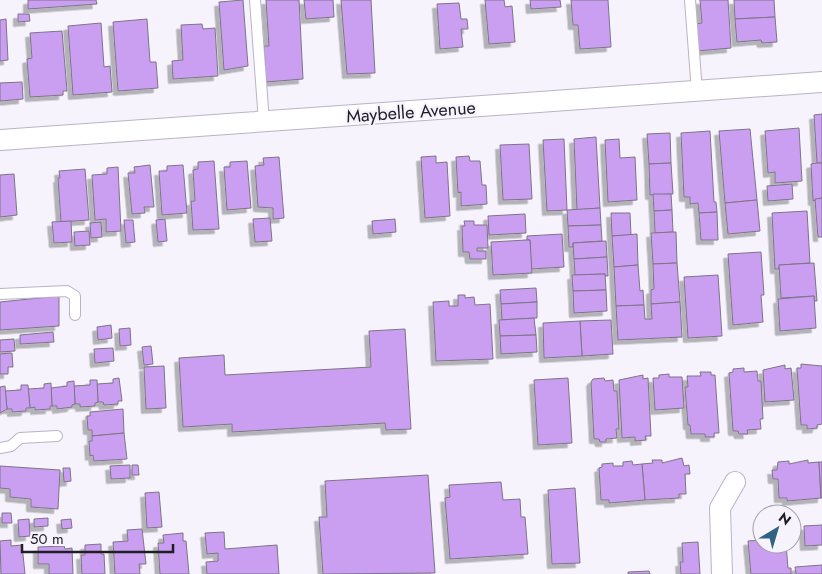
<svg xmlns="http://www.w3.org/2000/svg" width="822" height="574" viewBox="0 0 822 574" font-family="Jost,sans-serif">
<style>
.building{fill:#ca9ff1;stroke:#7d7486;filter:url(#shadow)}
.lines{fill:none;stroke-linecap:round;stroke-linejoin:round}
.service-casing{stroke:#bab3c7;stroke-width:12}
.minor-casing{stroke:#bab3c7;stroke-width:22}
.service{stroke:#fff;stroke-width:10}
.minor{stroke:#fff;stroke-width:20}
.labels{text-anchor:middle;stroke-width:4.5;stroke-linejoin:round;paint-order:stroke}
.street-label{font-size:18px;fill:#201e25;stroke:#f6f3fc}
</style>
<defs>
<filter id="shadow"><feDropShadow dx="-4.5" dy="4.5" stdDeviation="0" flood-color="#0004"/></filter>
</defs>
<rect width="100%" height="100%" fill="#f6f3fc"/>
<!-- building -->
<g class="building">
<polygon points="28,0 96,0 97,4 28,9"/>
<polygon points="243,0 248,66 224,70 219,2"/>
<polygon points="266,0 299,0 303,79 266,82 264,46 269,46"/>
<polygon points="304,0 333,0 334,17 306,19"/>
<polygon points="341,0 371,0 375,73 347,74"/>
<polygon points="485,0 504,0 505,7 512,6 515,42 489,44"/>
<polygon points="530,0 560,0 561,7 531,9"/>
<polygon points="571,0 608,0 611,47 580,49 578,25 573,25"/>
<polygon points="700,0 728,0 731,48 697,51 695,24 702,23"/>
<polygon points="734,0 774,0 775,17 735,19"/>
<polygon points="459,3 461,19 467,19 468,29 461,29 463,47 440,49 437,4"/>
<polygon points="18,14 29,14 30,21 18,22"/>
<polygon points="775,17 777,42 762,43 761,40 737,42 735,19"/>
<polygon points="6,19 8,60 0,61 0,20"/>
<polygon points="147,19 150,62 156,62 158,88 118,91 113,22"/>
<polygon points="101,23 104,67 110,66 112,92 73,95 68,26"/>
<polygon points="202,24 203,29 215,28 218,76 173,79 172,61 183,60 181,25"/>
<polygon points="62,31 67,91 63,91 63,95 30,97 27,59 32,58 30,33"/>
<polygon points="22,82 23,99 0,101 0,83"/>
<polygon points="822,114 822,163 817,163 814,115"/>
<polygon points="799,128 802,181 775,183 775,172 768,173 765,131"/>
<polygon points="750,129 757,200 725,203 719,131"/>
<polygon points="710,131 714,202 716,202 717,212 699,213 698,203 690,204 690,197 684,197 681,133"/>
<polygon points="670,133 671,163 649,164 647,134"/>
<polygon points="596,137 600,208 577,210 574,139"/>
<polygon points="564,139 567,210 547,211 543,140"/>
<polygon points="619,139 620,158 635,157 637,200 608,202 605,140"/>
<polygon points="529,144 532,199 503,200 500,145"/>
<polygon points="436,156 436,163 447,162 450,216 425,218 421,157"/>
<polygon points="469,156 470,161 480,161 482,185 486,185 487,204 461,206 461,192 458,193 456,157"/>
<polygon points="279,157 284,218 273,219 273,208 258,207 255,166 264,165 263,158"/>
<polygon points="214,161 219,229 193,230 191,201 195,201 193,170 198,169 198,162"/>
<polygon points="247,161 251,208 227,210 224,167 230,167 230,162"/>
<polygon points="671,163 673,194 650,195 649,164"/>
<polygon points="817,163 822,163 822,198 813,201 811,164"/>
<polygon points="150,165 154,207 144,207 145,213 132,214 128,173 135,173 134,167"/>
<polygon points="183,165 187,213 162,215 159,171 167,171 167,166"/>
<polygon points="118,167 121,231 106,232 106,219 95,220 92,175 107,174 107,168"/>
<polygon points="85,169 89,220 61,222 58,178 60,178 59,171"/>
<polygon points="14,174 17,215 0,217 0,175"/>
<polygon points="792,184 793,199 768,201 767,186"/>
<polygon points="653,194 671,194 672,210 654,211"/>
<polygon points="822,198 822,237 818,237 815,199"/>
<polygon points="757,200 760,231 728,234 725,203"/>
<polygon points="600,208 601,225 568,226 567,210"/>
<polygon points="672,210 673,232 655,233 654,211"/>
<polygon points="807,211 810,263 779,265 779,269 775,269 772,213"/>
<polygon points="717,212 718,240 701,240 699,213"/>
<polygon points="611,213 630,213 631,235 612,236"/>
<polygon points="525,214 526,233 489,235 488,216"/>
<polygon points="270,218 272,241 255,242 253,219"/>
<polygon points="165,219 167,241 158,242 156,220"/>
<polygon points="395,219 396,232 373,234 372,221"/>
<polygon points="124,220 133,220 135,242 126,243"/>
<polygon points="71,221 72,242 54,243 52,222"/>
<polygon points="464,221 474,221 474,225 487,225 488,248 477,248 477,251 486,251 486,259 470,259 469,252 463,252 462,226 465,226"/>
<polygon points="101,222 102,237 91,238 90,223"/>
<polygon points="601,225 602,241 573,243 573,247 569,247 568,226"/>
<polygon points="89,231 90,245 75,246 74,232"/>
<polygon points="673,232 676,232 677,263 653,264 651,233"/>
<polygon points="562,234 564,267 531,269 530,240 527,240 527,236"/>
<polygon points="637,234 638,265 614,267 612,236"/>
<polygon points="527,240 530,240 532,273 493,275 491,242"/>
<polygon points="606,241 607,257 574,259 573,243"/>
<polygon points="761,252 764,295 761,295 763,322 733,325 728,254"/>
<polygon points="607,257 608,276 605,276 605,274 575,275 574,259"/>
<polygon points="677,263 680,302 651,304 651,290 654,289 653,264"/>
<polygon points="814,263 817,301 814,301 814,296 781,298 779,265"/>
<polygon points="638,265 640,291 643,290 644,305 616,306 614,267"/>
<polygon points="605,274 606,290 573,291 572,275"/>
<polygon points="718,275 722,336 688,338 684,277"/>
<polygon points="536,288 537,302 501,304 500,290"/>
<polygon points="606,290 607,311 574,313 573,291"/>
<polygon points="458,295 465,295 465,298 474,297 475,305 490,304 493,359 436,361 433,302 449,301 449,306 458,306"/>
<polygon points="59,296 59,326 0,330 0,302"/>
<polygon points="814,296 816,328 780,331 778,299"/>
<polygon points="537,302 537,318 502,320 501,304"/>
<polygon points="680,302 682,337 618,340 616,306 644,305 645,319 652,319 651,304"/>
<polygon points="534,318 536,335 500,336 499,320"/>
<polygon points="611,320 613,354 582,356 580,321"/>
<polygon points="580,321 582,356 544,358 543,323"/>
<polygon points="111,325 112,338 98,340 97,327"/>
<polygon points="130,328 131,345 120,346 119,329"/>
<polygon points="405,329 411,429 386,430 385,423 232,432 232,424 183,427 179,358 224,355 225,375 371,367 369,331"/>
<polygon points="53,332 54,342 20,344 20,335"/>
<polygon points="536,335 537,352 501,354 500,336"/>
<polygon points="14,339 15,351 0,352 0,340"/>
<polygon points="151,346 153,364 144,365 142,347"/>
<polygon points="113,348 114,361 95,363 94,349"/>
<polygon points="12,353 13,367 8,367 8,374 0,374 0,354"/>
<polygon points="801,364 822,366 822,424 817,425 817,428 807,429 807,425 801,425 797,368 801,368"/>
<polygon points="785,365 785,369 791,368 794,400 765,402 763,370"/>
<polygon points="164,366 166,408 146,409 144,367"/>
<polygon points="744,368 744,372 757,371 758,381 761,381 763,419 760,419 761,429 747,430 748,434 739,434 738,431 733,431 729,373 733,372 733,369"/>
<polygon points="700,372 711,372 711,375 715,375 719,433 714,433 714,437 705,437 705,434 691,434 690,425 688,425 685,387 688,387 687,376 701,376"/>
<polygon points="669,374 669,377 682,377 684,408 655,410 653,378 659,378 659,375"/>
<polygon points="643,375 643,379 648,378 651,436 645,436 646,440 635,441 635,437 622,438 619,380"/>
<polygon points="119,378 122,401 118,401 118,404 104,405 103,402 98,402 97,384 113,383 113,379"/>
<polygon points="568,378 572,443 538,445 534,380"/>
<polygon points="604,378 605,381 613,380 614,391 617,391 619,429 616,429 617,438 606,439 606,442 600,442 599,439 594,439 591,382 593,379"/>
<polygon points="90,380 97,380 98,402 95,403 95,406 80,407 80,404 75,404 74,386 90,385"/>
<polygon points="74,381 75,404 72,405 72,407 57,409 57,406 52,406 51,388 67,386 67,382"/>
<polygon points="51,383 52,406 50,406 50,409 35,410 35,407 30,408 28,389 44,388 44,384"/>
<polygon points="21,385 28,385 30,408 26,408 26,411 12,412 12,409 7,409 5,391 21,390"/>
<polygon points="5,386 7,409 0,413 0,387"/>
<polygon points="123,409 124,433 92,436 92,430 88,430 87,416 90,416 90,412"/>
<polygon points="124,433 127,459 94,461 93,455 90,456 89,441 92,441 92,436"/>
<polygon points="682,458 684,466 689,465 690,474 685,474 686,494 679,494 679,498 645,500 642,464 653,463 652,460 662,460 662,463"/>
<polygon points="808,460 808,463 819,462 821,498 787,501 787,498 779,498 778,479 773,479 772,470 777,470 778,462 789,461 789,464"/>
<polygon points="632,461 633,465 642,464 645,500 609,503 609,500 601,500 599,468 602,467 602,464 613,463 613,466 623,466 623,462"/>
<polygon points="819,462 822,462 822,498 821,498"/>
<polygon points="130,465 130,478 111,479 110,466"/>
<polygon points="132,465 138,465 139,475 132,475"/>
<polygon points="0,466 60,470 58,509 31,507 31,499 10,497 10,489 0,488"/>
<polygon points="63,468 70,468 71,481 64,482"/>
<polygon points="428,475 435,573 323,574 319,517 327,517 325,481"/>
<polygon points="501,482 503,500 520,499 521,517 525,517 528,554 450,559 445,498 450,497 449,485"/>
<polygon points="575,488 580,563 552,564 548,490"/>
<polygon points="159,492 162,527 147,528 145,493"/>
<polygon points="2,513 11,513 12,523 2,523"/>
<polygon points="48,518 48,526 34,527 34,519"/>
<polygon points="29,519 30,536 19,537 18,520"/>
<polygon points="71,519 72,528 62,529 61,520"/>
<polygon points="822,525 822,545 805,546 804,526"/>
<polygon points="142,529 146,564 139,564 140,574 115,574 113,542 128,541 127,530"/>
<polygon points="224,532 225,549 277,545 279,574 207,574 206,562 218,561 218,553 207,554 205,533"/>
<polygon points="183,533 183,541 186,541 189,574 160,574 158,543 164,543 163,535"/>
<polygon points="11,540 11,546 22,545 25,574 1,574 0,541"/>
<polygon points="762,540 762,544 786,544 788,568 791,568 791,574 751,574 748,541"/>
<polygon points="698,542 700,574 681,574 680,562 683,562 682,543"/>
<polygon points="101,544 101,554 104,554 105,574 82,574 81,555 85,555 85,545"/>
<polygon points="64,546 65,549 72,548 73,574 49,574 49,564 38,564 38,547"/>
<polygon points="822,565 822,574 796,574 795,567"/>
<polygon points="649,571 650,574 628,574 628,572"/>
</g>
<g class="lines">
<defs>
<g id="service">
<polyline points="255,0 264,122"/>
<polyline points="690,0 697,92"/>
<polyline points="0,294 67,291 75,296 75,315"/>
<polyline points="0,448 11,446 20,438 57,436"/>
</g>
<g id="minor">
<polyline points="0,140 822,82"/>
<polyline points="722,574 720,508 735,482"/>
</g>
</defs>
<!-- service casing -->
<use href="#service" class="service-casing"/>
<!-- minor casing -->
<use href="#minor" class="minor-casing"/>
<!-- service -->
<use href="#service" class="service"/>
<!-- minor -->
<use href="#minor" class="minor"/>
</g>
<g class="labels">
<!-- street labels -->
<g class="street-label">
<text transform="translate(411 112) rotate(-4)" y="6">Maybelle Avenue</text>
</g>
</g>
<!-- north arrow -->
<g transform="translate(777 529) rotate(38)"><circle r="24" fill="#f6f3fc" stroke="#a09ea6"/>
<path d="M0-4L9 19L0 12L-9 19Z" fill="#326481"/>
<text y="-8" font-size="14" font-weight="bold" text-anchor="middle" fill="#201e25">N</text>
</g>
<!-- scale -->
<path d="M22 544v8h151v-8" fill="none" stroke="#201e25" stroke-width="2.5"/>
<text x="30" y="544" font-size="15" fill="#201e25" stroke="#f6f3fc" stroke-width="4" paint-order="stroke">50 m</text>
</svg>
